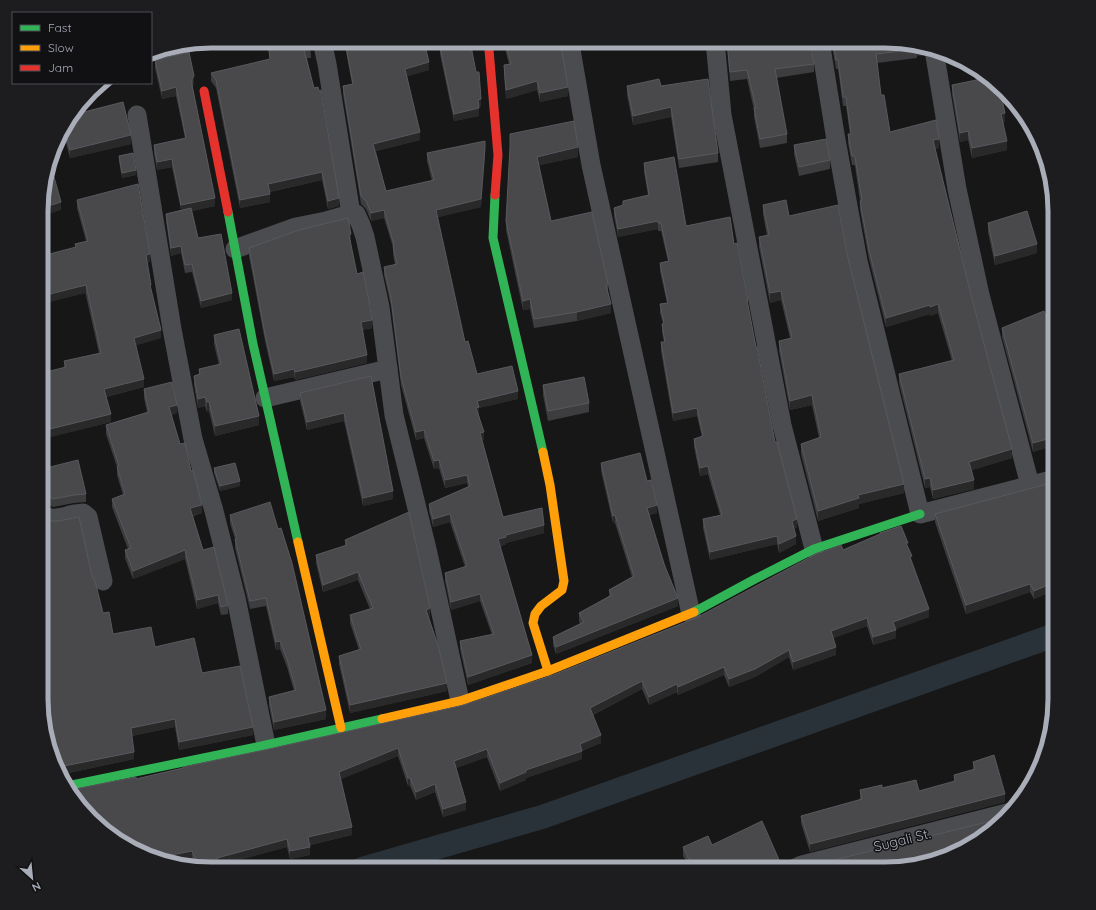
<svg xmlns="http://www.w3.org/2000/svg" width="1096" height="910" viewBox="0 0 1096 910" font-family="Quicksand,sans-serif">
<style>
.lines{fill:none;stroke-linecap:round;stroke-linejoin:round}
.canal{stroke:#2a3239;stroke-width:24}
.street{stroke:#4b4c50;stroke-width:19}
.fast{stroke:#30b455;stroke-width:9}
.slow{stroke:#ff9f0a;stroke-width:9}
.jam{stroke:#e5322d;stroke-width:9}
.wall{fill:#3d3d3f}
.shaded-wall{fill:#29292a}
.building{fill:#49494c;stroke:#58595d}
.labels{text-anchor:middle;stroke-width:3;stroke-linejoin:round;paint-order:stroke}
.street-label{font-size:14px;fill:#a8adb8;stroke:#111113}
.rim{fill:none;stroke:#a8adb8;stroke-width:5}
</style>
<rect width="100%" height="100%" fill="#171717"/>
<g class="lines">
<!-- canal -->
<polyline class="canal" points="362,869 542,817 1055,635"/>
<!-- street -->
<g class="street">
<polyline points="322,41 327,64 351,214"/>
<polyline points="715,41 722,115 752,269 782,425 814,549"/>
<polyline points="820,41 835,134 858,261 920,514 1055,479"/>
<polyline points="570,44 591,165 691,614"/>
<polyline points="934,50 957,189 980,295 1030,485"/>
<polyline points="137,115 172,329 193,439 214,511 236,598 266,745"/>
<polyline points="235,249 296,227 326,221 351,214 356,214 361,225 365,237 380,307 394,415 427,549 460,701"/>
<polyline points="265,398 388,369"/>
<path d="M 42,513 C 50,521 56,518 67,516 C 72,514 78,514 83,513 L 88,517 L 103,581"/>
<polyline points="793,869 802,865 1011,812"/>
</g>
<!-- fast -->
<g class="fast">
<polyline points="495,195 493,238 543,452"/>
<polyline points="228,212 253,344 298,542"/>
<polyline points="694,612 755,579 814,549 920,514"/>
<polyline points="67,786 266,745 382,719"/>
</g>
<!-- slow -->
<g class="slow">
<polyline points="543,452 550,485 564,581 562,590 541,606 535,614 533,623 548,671"/>
<polyline points="298,542 341,728"/>
<polyline points="382,719 460,701 548,671 694,612"/>
</g>
<!-- jam -->
<g class="jam">
<polyline points="489,50 498,155 495,195"/>
<polyline points="204,91 228,212"/>
</g>
</g>
<!-- wall -->
<g class="wall">
<polygon points="267,41 310,41 311,58 307,58 339,206 328,209 322,180 270,192 270,202 240,208 216,88 211,81 211,73 270,60"/>
<polygon points="344,41 424,41 429,70 407,76 420,140 376,151 386,191 432,181 427,161 427,153 485,155 481,207 437,217 465,342 477,374 518,399 479,408 479,415 484,440 482,440 503,517 544,533 506,543 506,544 500,547 532,663 468,685 460,649 460,641 492,635 480,601 451,610 445,581 445,573 465,567 450,522 433,527 429,511 429,504 468,487 467,483 445,488 439,468 434,469 424,438 416,440 401,385 391,306 384,275 384,267 395,265 393,254 393,247 384,218 371,221 366,209 361,204 343,94 343,86 352,84"/>
<polygon points="503,41 560,41 568,96 540,102 537,90 506,99 504,74 504,65 509,64"/>
<polygon points="727,41 810,41 814,64 814,72 776,78 787,134 787,143 760,148 754,117 754,110 747,79 730,81 727,47"/>
<polygon points="831,41 896,41 924,48 924,55 917,56 917,58 877,63 881,95 890,132 939,148 935,149 1012,458 972,470 974,489 933,499 930,487 925,488 899,383 899,374 952,361 938,313 930,316 930,314 886,327 869,259 860,210 860,201 855,166 854,165 852,165 848,143 848,134 850,134 846,106 843,106 838,69 836,69"/>
<polygon points="440,47 481,106 479,107 479,116 454,121 440,54"/>
<polygon points="155,60 194,84 192,87 215,206 192,211 198,238 232,300 201,308 192,272 185,273 181,253 171,256 166,221 166,214 181,210 172,167 157,170 154,153 154,145 185,138 176,96 162,99 155,68"/>
<polygon points="952,85 1005,122 1003,123 1007,150 972,158 968,140 960,142 952,94"/>
<polygon points="627,86 661,86 718,153 718,162 679,168 671,117 633,125 627,95"/>
<polygon points="84,112 131,144 70,158 66,143 57,144 64,126"/>
<polygon points="510,134 578,157 539,165 551,221 608,284 608,293 611,313 577,321 534,328 530,309 523,310 506,230 506,221 510,152"/>
<polygon points="794,145 830,160 830,169 799,176 794,154"/>
<polygon points="119,156 136,175 122,178 119,161"/>
<polygon points="644,163 686,226 734,244 775,442 797,528 794,528 796,544 779,553 777,544 710,560 703,528 703,519 720,515 708,474 700,476 694,447 694,439 702,437 697,416 673,421 661,351 661,342 664,342 662,332 662,324 663,323 660,313 660,304 667,303 660,271 660,263 668,261 661,231 658,231 658,229 618,237 614,216 614,208 623,206 623,201 648,195 644,172"/>
<polygon points="77,200 150,262 147,262 151,291 161,338 136,345 144,387 106,397 111,422 42,439 42,373 64,368 64,361 99,353 75,247 75,244 86,241 77,208"/>
<polygon points="763,205 789,216 847,254 904,493 859,504 859,508 818,521 801,454 801,444 819,438 812,405 790,410 779,351 779,341 790,338 781,300 770,303 759,247 759,237 767,236 763,214"/>
<polygon points="988,223 1037,253 995,265 988,232"/>
<polygon points="350,242 357,274 372,328 363,330 367,363 295,380 294,377 274,381 265,341 249,256 249,248 351,242"/>
<polygon points="1002,328 1055,338 1055,445 1033,452 1002,337"/>
<polygon points="214,335 259,425 215,436 209,411 207,412 205,406 198,408 194,385 194,376 199,374 199,369 219,365 214,344"/>
<polygon points="371,376 393,499 363,506 344,421 307,430 300,401 300,393"/>
<polygon points="543,385 589,403 589,412 548,421 543,395"/>
<polygon points="144,389 177,413 171,415 180,444 191,471 202,513 193,516 203,550 228,605 228,614 221,615 218,603 197,609 185,559 133,579 125,558 125,550 128,549 112,507 112,499 123,495 117,475 117,467 106,434 106,425 147,412 144,398"/>
<polygon points="601,463 647,481 657,513 649,515 678,606 556,654 553,645 553,637 580,624 579,621 579,613 609,596 609,590 632,577 615,523 613,523 601,471"/>
<polygon points="214,468 240,486 220,491 214,473"/>
<polygon points="42,469 86,494 86,502 74,503 53,507 44,502 42,502"/>
<polygon points="935,514 1055,566 1051,567 1055,576 1055,590 1034,599 1030,592 966,614 935,522"/>
<polygon points="230,515 326,719 274,730 269,706 269,697 294,691 287,667 280,649 276,650 266,606 250,609 235,548 235,539 230,523"/>
<polygon points="880,533 908,547 912,563 929,617 895,629 896,638 873,645 867,626 833,638 836,655 793,670 789,657 755,677 729,687 724,675 678,695 677,692 649,705 642,689 593,715 601,743 582,751 582,759 526,778 526,780 500,791 487,757 456,768 466,810 443,817 435,792 416,800 410,786 408,786 398,756 341,779 352,835 310,845 310,855 290,859 287,847 220,865 200,869 195,868 192,859 136,779 464,705 553,675 696,618 843,550 880,534"/>
<polygon points="345,540 430,616 429,617 447,691 350,713 339,664 339,656 359,650 350,623 350,615 370,609 358,580 323,592 316,563 316,555 345,546"/>
<polygon points="92,576 103,613 113,634 155,647 202,673 253,735 179,750 175,727 132,736 134,759 64,774 60,776 58,774"/>
<polygon points="1044,750 1041,763 1039,760 1039,751"/>
<polygon points="973,762 1005,802 810,852 801,823 801,816 860,800 860,790 882,788 919,791 954,782 954,775 973,770"/>
<polygon points="712,845 783,869 686,861 683,856 683,847"/>
</g>
<!-- shaded-wall -->
<g class="shaded-wall">
<polygon points="917,47 920,47 924,48 924,55 917,56"/>
<polygon points="429,62 429,70 405,77 405,69"/>
<polygon points="194,76 194,84 192,87 192,94 192,79"/>
<polygon points="537,81 537,90 506,99 506,90"/>
<polygon points="176,87 176,96 162,99 162,91"/>
<polygon points="568,87 568,96 540,102 540,93"/>
<polygon points="481,99 481,106 478,108 478,100"/>
<polygon points="671,107 671,117 633,125 633,116"/>
<polygon points="479,108 479,116 454,121 454,114"/>
<polygon points="1005,113 1005,122 1001,123 1001,114"/>
<polygon points="968,131 968,140 960,142 960,133"/>
<polygon points="420,132 420,140 373,152 373,144"/>
<polygon points="66,134 66,143 57,144 61,135"/>
<polygon points="131,135 131,144 70,158 70,150"/>
<polygon points="939,139 939,148 933,149 933,140"/>
<polygon points="1007,141 1007,150 972,158 972,148"/>
<polygon points="485,147 485,155 481,207 436,218 436,210"/>
<polygon points="578,147 578,157 537,166 537,157"/>
<polygon points="172,159 172,167 157,170 157,162"/>
<polygon points="136,170 136,175 122,178 122,173"/>
<polygon points="322,172 322,180 268,192 268,184"/>
<polygon points="270,194 270,202 240,208 240,200"/>
<polygon points="215,198 215,206 181,213 181,205"/>
<polygon points="339,198 339,206 328,209 328,201"/>
<polygon points="61,202 61,210 42,216 42,208"/>
<polygon points="384,210 384,218 371,221 371,213"/>
<polygon points="658,221 658,229 618,237 618,229"/>
<polygon points="351,234 351,242 349,242 349,235"/>
<polygon points="1037,244 1037,253 995,265 995,256"/>
<polygon points="181,246 181,253 171,256 171,248"/>
<polygon points="150,254 150,262 146,263 146,255"/>
<polygon points="86,285 86,293 42,304 42,296"/>
<polygon points="781,291 781,300 770,303 770,293"/>
<polygon points="232,293 232,300 201,308 201,301"/>
<polygon points="530,299 530,309 523,310 523,301"/>
<polygon points="747,300 748,300 748,308"/>
<polygon points="611,304 611,313 577,321 577,312"/>
<polygon points="938,304 938,313 930,316 930,307"/>
<polygon points="930,305 930,314 886,327 886,318"/>
<polygon points="372,320 372,328 361,330 361,322"/>
<polygon points="161,330 161,338 134,346 134,338"/>
<polygon points="367,355 367,363 295,380 295,372"/>
<polygon points="294,369 294,377 274,381 274,374"/>
<polygon points="144,379 144,387 104,397 104,389"/>
<polygon points="518,391 518,399 479,408 479,415 476,416 477,401"/>
<polygon points="812,395 812,405 790,410 790,401"/>
<polygon points="205,397 205,406 198,408 198,399"/>
<polygon points="207,402 209,402 209,411 207,412"/>
<polygon points="177,405 177,413 169,416 169,407"/>
<polygon points="697,408 697,416 673,421 673,413"/>
<polygon points="344,413 344,421 307,430 307,422"/>
<polygon points="111,414 111,422 42,439 42,431"/>
<polygon points="259,416 259,425 215,436 215,426"/>
<polygon points="424,430 424,438 416,440 416,432"/>
<polygon points="484,432 484,440 480,441 480,433"/>
<polygon points="1055,437 1055,445 1033,452 1033,443"/>
<polygon points="1012,449 1012,458 969,471 969,462"/>
<polygon points="439,460 439,468 434,469 434,461"/>
<polygon points="708,466 708,474 700,476 700,468"/>
<polygon points="467,475 467,483 445,488 445,480"/>
<polygon points="930,478 930,487 925,488 925,479"/>
<polygon points="974,480 974,489 933,499 933,490"/>
<polygon points="240,481 240,486 220,491 220,486"/>
<polygon points="904,484 904,493 859,504 859,508 818,521 818,511 858,495"/>
<polygon points="393,491 393,499 363,506 363,498"/>
<polygon points="202,505 202,513 190,516 190,508"/>
<polygon points="657,505 657,513 647,515 647,508"/>
<polygon points="450,514 450,522 433,527 433,519"/>
<polygon points="615,515 615,523 613,523 613,516"/>
<polygon points="797,519 797,528 792,529 792,521"/>
<polygon points="544,525 544,533 506,543 506,544 498,547 498,539 506,535"/>
<polygon points="777,536 777,544 710,560 710,552"/>
<polygon points="796,536 796,544 779,553 779,544"/>
<polygon points="185,550 185,559 133,579 133,571"/>
<polygon points="1055,557 1055,566 1048,567 1048,559"/>
<polygon points="358,572 358,580 323,592 323,585"/>
<polygon points="1055,582 1055,590 1034,599 1034,591"/>
<polygon points="1030,584 1030,592 966,614 966,605"/>
<polygon points="480,594 480,601 451,610 451,602"/>
<polygon points="218,595 218,603 197,609 197,600"/>
<polygon points="678,598 678,606 556,654 556,647"/>
<polygon points="430,608 430,616 426,617 426,610"/>
<polygon points="929,609 929,617 893,630 893,622"/>
<polygon points="867,618 867,626 831,639 831,631"/>
<polygon points="896,630 896,638 873,645 873,637"/>
<polygon points="280,641 280,649 276,650 276,642"/>
<polygon points="836,647 836,655 793,670 793,662"/>
<polygon points="789,650 789,657 755,677 729,687 729,679"/>
<polygon points="532,655 532,663 468,685 468,677"/>
<polygon points="724,667 724,675 678,695 678,687"/>
<polygon points="642,681 642,689 590,716 590,708"/>
<polygon points="447,683 447,691 350,713 350,705"/>
<polygon points="677,684 677,692 649,705 649,697"/>
<polygon points="326,710 326,719 274,730 274,722"/>
<polygon points="175,719 175,727 131,736 131,728"/>
<polygon points="253,727 253,735 179,750 179,742"/>
<polygon points="601,735 601,743 580,752 580,744"/>
<polygon points="398,748 398,756 339,780 339,772"/>
<polygon points="487,749 487,757 454,769 454,761"/>
<polygon points="582,751 582,759 526,778 526,780 500,791 500,783 526,770"/>
<polygon points="134,752 134,759 64,774 60,776 58,774 57,771 58,769 64,766"/>
<rect x="408" y="778" width="2" height="8"/>
<polygon points="435,784 435,792 416,800 416,792"/>
<polygon points="1005,794 1005,802 810,852 810,844"/>
<polygon points="466,802 466,810 443,817 443,809"/>
<polygon points="352,827 352,835 308,845 308,837"/>
<polygon points="287,839 287,847 217,866 217,858"/>
<polygon points="310,847 310,855 290,859 290,851"/>
<polygon points="192,851 192,859 174,863 156,858"/>
</g>
<!-- building -->
<g class="building">
<polygon points="268,41 310,41 311,49 304,50 314,88 318,87 319,91 321,90 339,198 328,201 322,172 268,184 270,194 240,200 216,80 211,73 270,59"/>
<polygon points="345,41 424,41 429,62 405,69 420,132 373,144 386,191 434,180 427,153 485,141 485,147 481,199 436,210 465,342 468,341 477,374 512,366 518,391 477,401 479,407 476,408 484,432 480,433 503,517 542,508 544,525 506,535 506,537 498,539 532,655 468,677 460,641 494,634 480,594 451,602 445,573 467,566 450,514 433,519 429,504 470,486 467,475 445,480 439,460 434,461 424,430 416,432 401,377 391,298 384,267 397,264 393,246 394,245 384,210 371,213 366,201 361,196 343,86 353,84"/>
<polygon points="468,41 470,41 476,72 479,72 481,99 478,100 479,108 454,114 440,47"/>
<polygon points="505,41 560,41 568,87 540,93 537,81 506,90 504,65 511,64"/>
<polygon points="727,41 810,41 814,64 775,69 787,134 760,139 754,108 756,108 747,70 730,72"/>
<polygon points="833,41 896,41 920,47 917,47 917,49 876,54 881,95 884,95 890,132 936,120 939,139 933,140 972,299 1012,449 969,462 974,480 933,490 930,478 925,479 899,374 954,360 938,304 930,307 930,305 886,318 869,250 860,201 862,200 855,157 854,156 852,156 848,134 851,134 846,97 843,97 838,60 836,60"/>
<polygon points="189,52 194,76 192,79 192,85 215,198 181,205 172,159 157,162 154,145 186,138 176,87 162,91 155,60"/>
<polygon points="986,78 999,86 1005,113 1001,114 1007,141 972,148 968,131 960,133 952,85"/>
<polygon points="659,79 661,86 708,79 718,153 679,159 671,107 633,116 627,86"/>
<polygon points="123,102 131,135 70,150 66,134 61,135 64,126 82,103 84,112"/>
<polygon points="574,121 578,147 537,157 551,221 592,212 608,284 606,285 611,304 577,312 534,319 530,299 523,301 506,221 510,147 510,134"/>
<polygon points="826,139 830,160 799,167 794,145"/>
<polygon points="133,153 136,170 122,173 119,156"/>
<polygon points="674,157 686,226 730,217 734,244 737,243 748,300 747,300 756,347 757,347 775,442 777,442 797,519 792,521 796,536 779,544 777,536 710,552 703,519 722,515 708,466 700,468 694,439 703,436 697,408 673,413 661,342 665,342 662,324 664,323 660,304 668,303 660,263 669,261 661,223 658,223 658,221 618,229 614,208 623,205 623,201 649,195 644,163"/>
<polygon points="54,177 61,202 42,208 42,188 46,179"/>
<polygon points="138,184 150,254 146,255 151,285 150,285 161,330 134,338 144,379 104,389 111,414 42,431 42,373 66,367 64,361 101,353 86,285 42,296 42,256 76,247 75,244 88,241 77,200"/>
<polygon points="786,200 789,216 838,205 847,254 904,484 858,495 859,498 818,511 801,444 821,437 812,395 790,401 779,341 792,338 781,291 770,293 759,237 769,235 763,205"/>
<polygon points="191,208 198,238 221,234 232,293 201,301 192,264 185,265 181,246 171,248 166,214"/>
<polygon points="1027,211 1037,244 995,256 988,223"/>
<polygon points="348,218 351,234 349,235 357,274 363,272 369,301 372,320 361,322 367,355 295,372 294,369 274,374 265,334 249,248 299,230"/>
<polygon points="1044,311 1055,338 1055,437 1033,443 1002,328"/>
<polygon points="239,329 259,416 215,426 209,402 207,402 205,397 198,399 194,376 200,374 199,369 221,364 214,335"/>
<polygon points="371,376 393,491 363,498 344,413 307,422 300,393"/>
<polygon points="584,377 589,403 548,411 543,385"/>
<polygon points="172,382 177,405 169,407 180,444 185,443 191,471 193,470 202,505 190,508 203,550 214,547 228,605 221,607 218,595 197,600 185,550 133,571 125,550 131,548 112,499 125,494 117,467 119,466 106,425 149,412 144,389"/>
<polygon points="640,453 647,481 651,480 657,505 647,508 664,564 678,598 556,647 553,637 584,622 579,613 612,595 609,590 634,576 615,515 613,516 601,463"/>
<polygon points="78,460 86,494 74,495 53,499 44,494 42,494 42,469"/>
<polygon points="235,463 240,481 220,486 214,468"/>
<polygon points="1055,482 1055,557 1048,559 1055,576 1055,582 1034,591 1030,584 966,605 935,514"/>
<polygon points="270,502 278,529 281,528 292,563 326,710 274,722 269,697 296,690 287,659 280,641 276,642 266,598 250,601 235,539 237,539 230,515"/>
<polygon points="409,512 430,608 426,610 438,645 447,683 350,705 339,656 361,649 350,615 373,608 358,572 323,585 316,555 347,545 345,540"/>
<polygon points="79,517 92,576 95,581 103,613 109,612 113,634 151,627 155,647 194,638 202,673 240,666 253,727 179,742 175,719 131,728 134,752 64,766 58,769 57,771 41,711 42,518 50,521 58,521"/>
<polygon points="901,526 908,543 906,543 912,556 910,557 929,609 893,622 896,630 873,637 867,618 831,631 836,647 793,662 789,650 755,669 729,679 724,667 678,687 677,684 649,697 642,681 590,708 601,735 580,744 582,751 526,770 526,772 500,783 487,749 454,761 466,802 443,809 435,784 416,792 410,778 408,778 398,748 339,772 352,827 308,837 310,847 290,851 287,839 217,858 221,868 221,869 200,869 199,868 192,851 156,858 146,856 91,819 70,790 136,777 136,779 183,768 183,767 269,749 464,705 553,675 696,618 814,555 841,545 843,550 880,534 880,533"/>
<polygon points="1044,750 1042,758 1039,751"/>
<polygon points="994,755 1005,794 810,844 801,816 862,799 860,790 882,785 882,788 916,780 919,791 955,781 954,775 975,769 973,762"/>
<polygon points="1007,817 1005,819 950,856 885,869 802,869 806,867"/>
<polygon points="762,821 783,869 667,869 689,860 683,847 708,836 712,845"/>
</g>
<g class="labels">
<!-- street labels -->
<g class="street-label">
<text transform="translate(902 840) rotate(-14)" y="5">Sugali St.</text>
</g>
</g>
<!-- crop -->
<path d="M0 0H1096V910H0ZM211 48H885A163 163 0 0 1 1048 211V699A163 163 0 0 1 885 862H211A163 163 0 0 1 48 699V211A163 163 0 0 1 211 48Z" fill="#1d1d20" fill-rule="evenodd"/>
<path class="rim" d="M211 48H885A163 163 0 0 1 1048 211V699A163 163 0 0 1 885 862H211A163 163 0 0 1 48 699V211A163 163 0 0 1 211 48Z"/>
<!-- legend -->
<rect x="12" y="12" width="140" height="72" fill="#111113" stroke="#4d4f55"/>
<rect x="20" y="25" width="20" height="6" fill="#30b455" stroke="#4d4f55"/>
<text x="48" y="32" font-size="12" fill="#a8adb8">Fast</text>
<rect x="20" y="45" width="20" height="6" fill="#ff9f0a" stroke="#4d4f55"/>
<text x="48" y="52" font-size="12" fill="#a8adb8">Slow</text>
<rect x="20" y="65" width="20" height="6" fill="#e5322d" stroke="#4d4f55"/>
<text x="48" y="72" font-size="12" fill="#a8adb8">Jam</text>
<!-- north arrow -->
<g transform="translate(32 878) rotate(153)" stroke="#111113" stroke-width="3" paint-order="stroke">
<path d="M0-3L7 15L0 10L-7 15Z" fill="#a8adb8"/>
<text y="-6" font-size="11" font-weight="bold" text-anchor="middle" fill="#a8adb8">N</text>
</g>
</svg>
